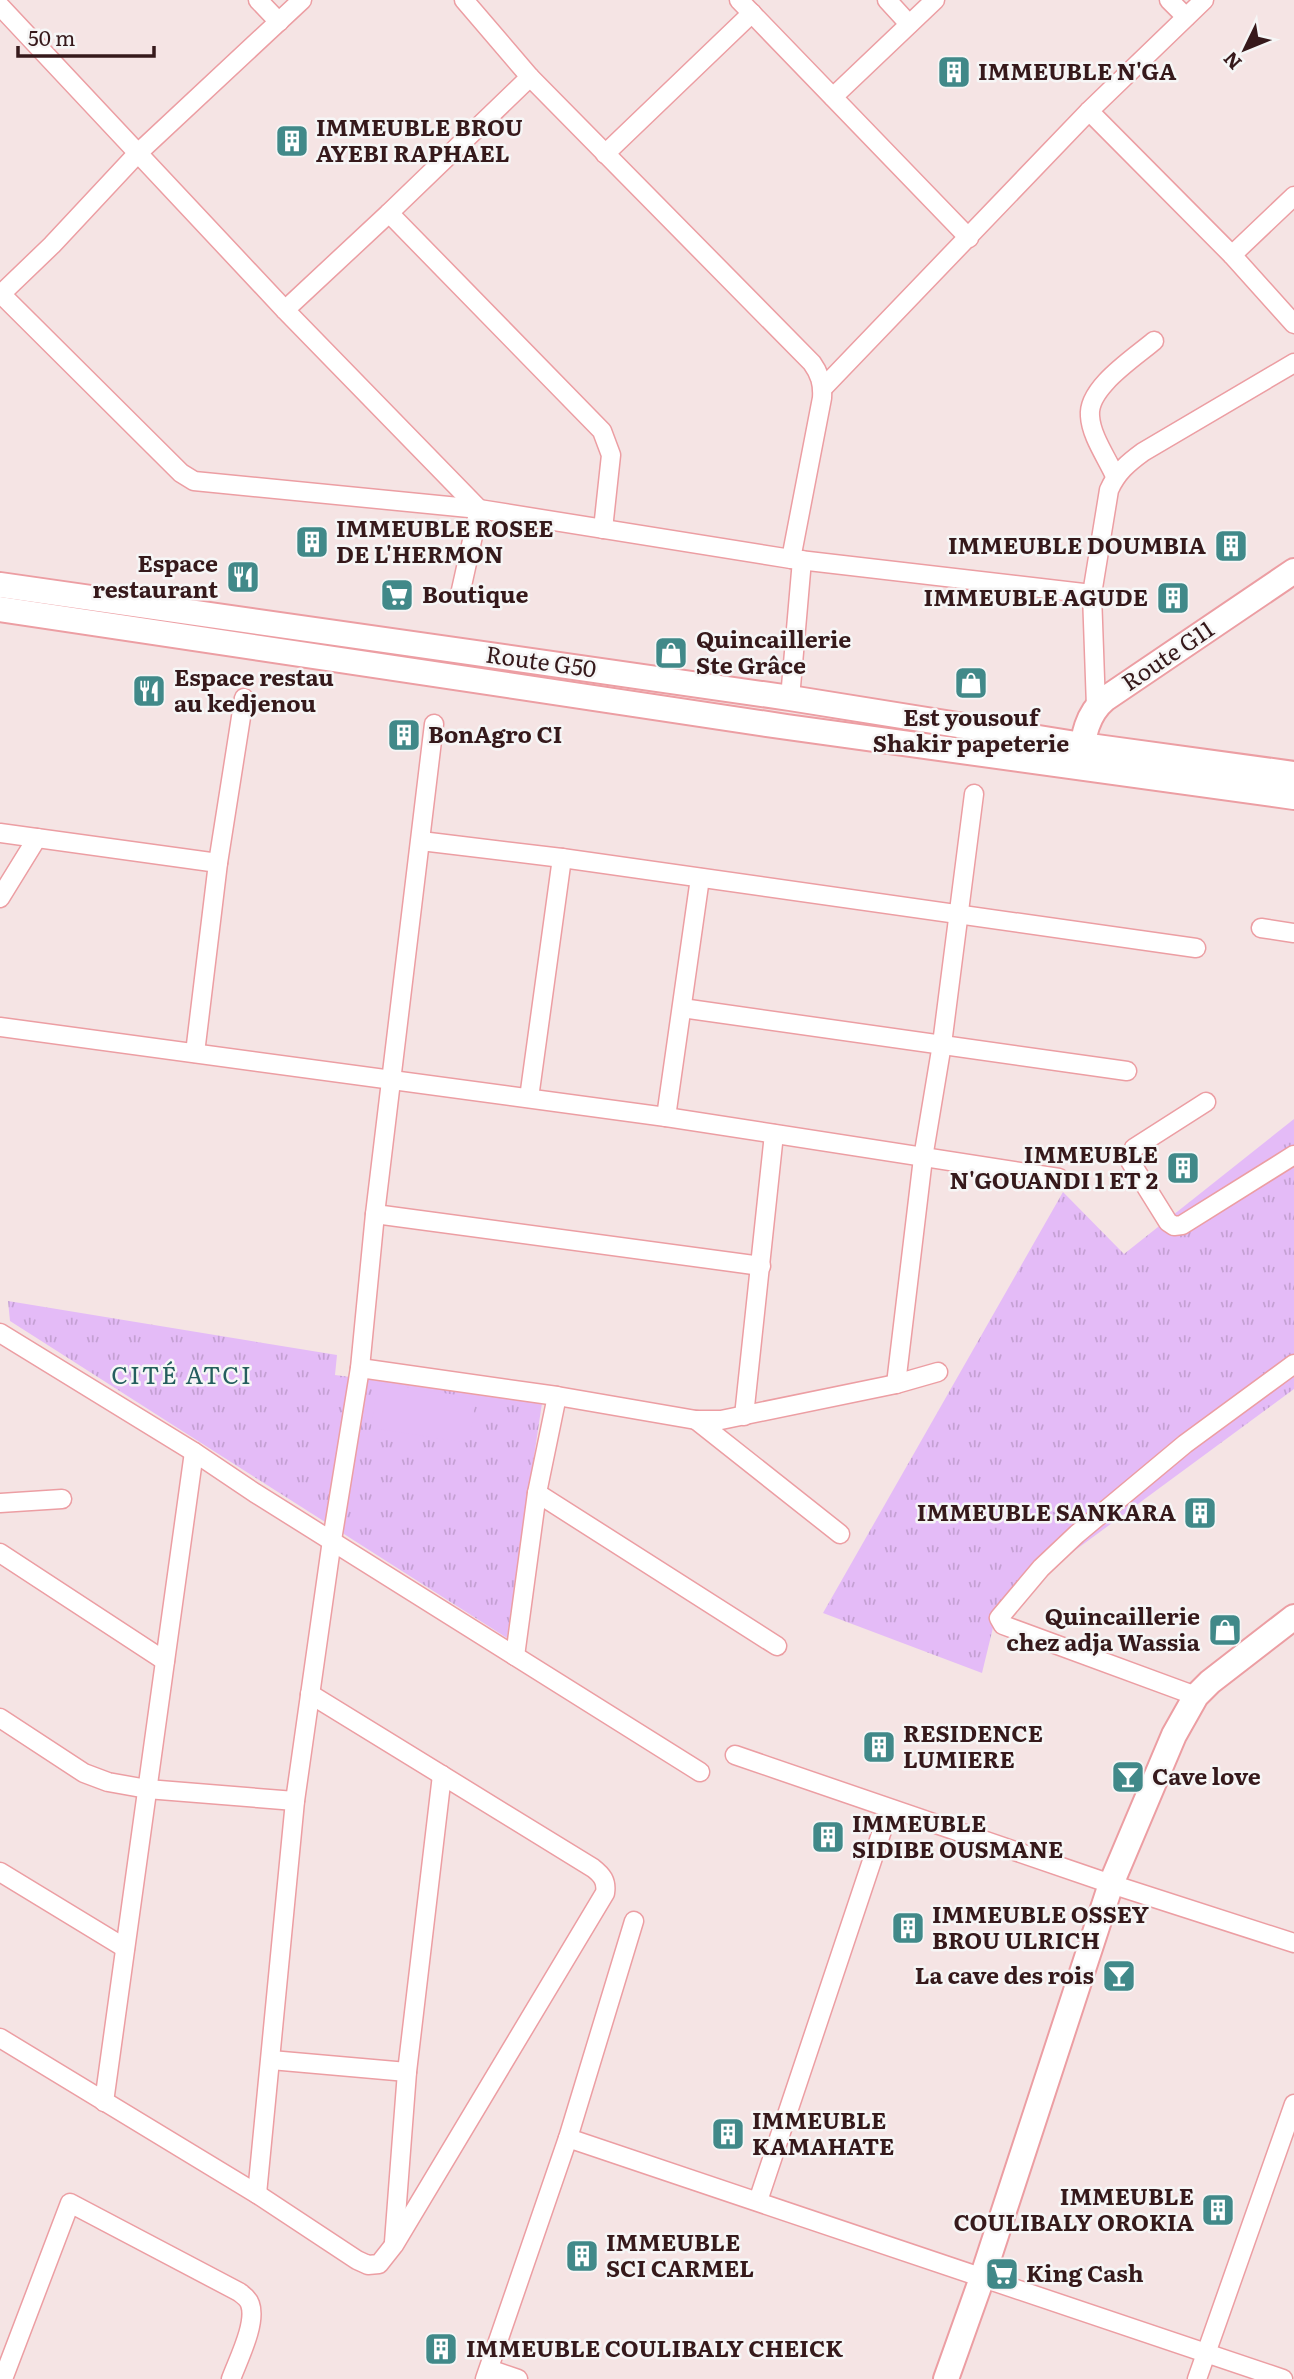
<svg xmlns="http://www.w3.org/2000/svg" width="1294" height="2379" viewBox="0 0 1294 2379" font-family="Literata,serif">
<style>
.grass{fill:url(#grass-tufts)}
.pitch{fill:#e4bbf7}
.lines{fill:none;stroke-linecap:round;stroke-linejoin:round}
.street-casing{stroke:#ec9ea3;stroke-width:21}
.secondary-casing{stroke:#ec9ea3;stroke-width:28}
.street{stroke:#fff;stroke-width:18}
.secondary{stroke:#fff;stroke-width:24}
.labels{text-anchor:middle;stroke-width:5;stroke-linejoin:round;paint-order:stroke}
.poi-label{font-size:23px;font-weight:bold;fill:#36191b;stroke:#f6f6f6;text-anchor:start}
.street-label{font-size:23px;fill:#36191b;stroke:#f6f6f6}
.neighbourhood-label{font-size:24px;letter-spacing:2px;fill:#245e5e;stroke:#f6f6f6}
</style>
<defs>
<pattern id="grass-tufts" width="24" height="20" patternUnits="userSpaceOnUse" patternTransform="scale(1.75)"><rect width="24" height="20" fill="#e4bbf7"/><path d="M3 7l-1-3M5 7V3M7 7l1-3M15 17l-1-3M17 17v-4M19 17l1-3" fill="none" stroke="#c4a0d3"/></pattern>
</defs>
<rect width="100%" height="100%" fill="#f5e4e4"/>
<!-- grass -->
<g class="grass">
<polygon points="1294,1119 1294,1389 998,1607 982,1673 823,1613 1063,1192 1124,1254"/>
<polygon points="8,1301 337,1355 335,1375 542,1403 507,1638 10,1321"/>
</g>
<!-- pitch -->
<polygon class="pitch" points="378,1383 476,1398 469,1443 371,1428"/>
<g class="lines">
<defs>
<g id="street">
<polyline points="258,0 279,22"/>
<path d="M 464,0 L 530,77 L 812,363 C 820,374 823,384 822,398 L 791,559"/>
<polyline points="739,0 969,238"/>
<polyline points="887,0 909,24"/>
<polyline points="1169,0 1186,17"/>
<polyline points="0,6 285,310 479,509 461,590"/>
<polyline points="530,77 389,213 602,431 611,455 603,529"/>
<polyline points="833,97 935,0"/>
<polyline points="1089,111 1232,255 1294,324"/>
<polyline points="605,154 752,13"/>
<polyline points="1232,255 1294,196"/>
<polyline points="1,294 181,473 194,481 479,509 791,559 1092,594"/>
<polyline points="0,295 52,245 137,154 302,0"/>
<polyline points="285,310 389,213"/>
<polyline points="823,388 1089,111 1204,0"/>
<path d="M 1115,476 C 1107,458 1091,436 1090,416 C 1087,388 1134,358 1154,341"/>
<polyline points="790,698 802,560"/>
<path d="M 1096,707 L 1092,594 L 1109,490 C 1117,472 1128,463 1143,452 L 1294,363"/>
<polyline points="0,833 218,863"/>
<polyline points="421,841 562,858 1196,948"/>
<polyline points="0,898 37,838"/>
<polyline points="1261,928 1294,933"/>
<polyline points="682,1008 1127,1071"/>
<polyline points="0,1027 666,1117 1059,1178"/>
<polyline points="195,1053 218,863 244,698"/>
<polyline points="529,1098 562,858"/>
<polyline points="1206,1102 1134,1148 1130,1161 1168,1222 1174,1226 1182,1225 1294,1155"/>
<polyline points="666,1117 700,878"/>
<polyline points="375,1214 761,1266"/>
<polyline points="0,1333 194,1452 255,1493 700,1772"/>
<polyline points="360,1368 557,1396 696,1420 721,1420 896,1384 938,1372"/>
<polyline points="896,1384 923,1158 942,1044 974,794"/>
<polyline points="744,1416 774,1134"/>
<polyline points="696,1420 840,1534"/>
<polyline points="537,1493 777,1646"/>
<polyline points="0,1503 62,1499"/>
<polyline points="0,1553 165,1661"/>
<polyline points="515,1656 537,1493 557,1396"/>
<polyline points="1196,1696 1003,1625 999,1618 1041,1568 1077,1534 1185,1444 1294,1364"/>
<polyline points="0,1718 84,1773 108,1782 147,1789 295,1801"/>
<polyline points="735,1755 1111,1884 1294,1943"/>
<polyline points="0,1872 125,1948"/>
<path d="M 0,2038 L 257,2194 L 357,2260 L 368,2265 L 379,2264 L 394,2245 L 605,1893 C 607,1881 602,1875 593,1868 L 310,1694"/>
<polyline points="271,2060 407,2072"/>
<polyline points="104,2102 194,1452"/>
<polyline points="568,2138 1283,2379"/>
<polyline points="257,2194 295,1801 332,1540 360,1368 375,1214 434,724"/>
<polyline points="758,2201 889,1810"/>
<polyline points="394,2242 407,2072 442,1775"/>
<polyline points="489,2369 518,2379"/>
<path d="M 3,2379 L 70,2203 L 239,2292 C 243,2295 248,2298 250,2304 C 257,2323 238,2360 231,2379"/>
<polyline points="485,2379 568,2138 634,1921"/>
<polyline points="1197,2379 1294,2104"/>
</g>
<g id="secondary">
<polyline points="0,585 790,698 1082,745 1294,774"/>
<polyline points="0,609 787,727 1294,797"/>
<path d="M 1081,759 C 1083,736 1087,714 1105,699 L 1294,571"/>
<polyline points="946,2379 982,2278 1111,1884 1174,1735 1196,1696 1210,1682 1294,1617"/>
</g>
</defs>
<!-- street casing -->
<use href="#street" class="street-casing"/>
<!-- secondary casing -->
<use href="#secondary" class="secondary-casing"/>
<!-- street -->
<use href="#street" class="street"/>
<!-- secondary -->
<use href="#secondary" class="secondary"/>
</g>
<!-- icons -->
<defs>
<symbol id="building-square" viewBox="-11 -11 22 22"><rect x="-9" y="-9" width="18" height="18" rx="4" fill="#418989" stroke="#f6f6f6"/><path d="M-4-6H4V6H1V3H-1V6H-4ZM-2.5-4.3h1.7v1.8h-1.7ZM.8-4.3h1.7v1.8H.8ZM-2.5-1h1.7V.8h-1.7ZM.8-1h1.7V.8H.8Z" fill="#fff"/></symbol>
<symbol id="restaurant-square" viewBox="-11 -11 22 22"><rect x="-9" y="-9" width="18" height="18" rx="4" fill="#418989" stroke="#f6f6f6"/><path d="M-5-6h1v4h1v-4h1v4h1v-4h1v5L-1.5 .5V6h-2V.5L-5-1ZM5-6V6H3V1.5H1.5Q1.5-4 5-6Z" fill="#fff"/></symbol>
<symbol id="supermarket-square" viewBox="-11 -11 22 22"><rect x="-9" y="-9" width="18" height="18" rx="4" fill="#418989" stroke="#f6f6f6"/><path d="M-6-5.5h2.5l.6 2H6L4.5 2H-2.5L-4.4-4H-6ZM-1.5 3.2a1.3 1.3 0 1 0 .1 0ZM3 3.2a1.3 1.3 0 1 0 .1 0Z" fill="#fff"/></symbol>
<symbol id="shop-square" viewBox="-11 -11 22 22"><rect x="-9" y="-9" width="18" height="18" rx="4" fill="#418989" stroke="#f6f6f6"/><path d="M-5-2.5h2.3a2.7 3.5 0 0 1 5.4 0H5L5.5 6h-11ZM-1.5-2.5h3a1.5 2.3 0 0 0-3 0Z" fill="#fff"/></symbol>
<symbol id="bar-square" viewBox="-11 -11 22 22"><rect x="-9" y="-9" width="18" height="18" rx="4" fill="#418989" stroke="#f6f6f6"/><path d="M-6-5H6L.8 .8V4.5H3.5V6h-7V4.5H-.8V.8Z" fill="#fff"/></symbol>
</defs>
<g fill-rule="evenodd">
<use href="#building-square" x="935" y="53" width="38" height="38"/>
<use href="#building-square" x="273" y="122" width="38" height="38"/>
<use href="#building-square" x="293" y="523" width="38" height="38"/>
<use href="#building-square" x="1212" y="527" width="38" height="38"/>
<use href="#restaurant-square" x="224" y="558" width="38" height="38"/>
<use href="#supermarket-square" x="378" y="576" width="38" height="38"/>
<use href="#building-square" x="1154" y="579" width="38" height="38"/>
<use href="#shop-square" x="652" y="634" width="38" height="38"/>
<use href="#shop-square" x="952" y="664" width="38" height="38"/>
<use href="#restaurant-square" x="130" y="672" width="38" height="38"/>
<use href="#building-square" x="385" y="716" width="38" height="38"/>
<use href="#building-square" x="1164" y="1149" width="38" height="38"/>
<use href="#building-square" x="1181" y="1494" width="38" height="38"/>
<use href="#shop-square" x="1206" y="1611" width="38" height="38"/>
<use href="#building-square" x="860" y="1728" width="38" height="38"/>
<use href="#bar-square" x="1109" y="1758" width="38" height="38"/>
<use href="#building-square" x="809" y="1818" width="38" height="38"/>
<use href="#building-square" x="889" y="1909" width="38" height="38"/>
<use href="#bar-square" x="1100" y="1957" width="38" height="38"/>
<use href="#building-square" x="709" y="2115" width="38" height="38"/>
<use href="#building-square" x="1199" y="2191" width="38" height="38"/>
<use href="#building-square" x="563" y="2237" width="38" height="38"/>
<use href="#supermarket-square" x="983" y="2255" width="38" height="38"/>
<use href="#building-square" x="422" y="2330" width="38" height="38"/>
</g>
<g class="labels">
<!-- poi labels -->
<g class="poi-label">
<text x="978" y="80">IMMEUBLE N'GA</text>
<text x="316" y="136">IMMEUBLE BROU<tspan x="316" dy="26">AYEBI RAPHAEL</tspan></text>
<text x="336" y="537">IMMEUBLE ROSEE<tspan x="336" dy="26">DE L'HERMON</tspan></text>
<text x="1206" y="554" text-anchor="end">IMMEUBLE DOUMBIA</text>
<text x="218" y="572" text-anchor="end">Espace<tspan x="218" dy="26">restaurant</tspan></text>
<text x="422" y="603">Boutique</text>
<text x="1148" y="606" text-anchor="end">IMMEUBLE AGUDE</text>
<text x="696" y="648">Quincaillerie<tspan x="696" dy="26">Ste Grâce</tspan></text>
<text x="174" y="686">Espace restau<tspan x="174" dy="26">au kedjenou</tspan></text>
<text x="971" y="726" text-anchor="middle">Est yousouf<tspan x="971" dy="26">Shakir papeterie</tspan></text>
<text x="428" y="743">BonAgro CI</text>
<text x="1158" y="1163" text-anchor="end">IMMEUBLE<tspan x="1158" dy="26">N'GOUANDI 1 ET 2</tspan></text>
<text x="1176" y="1521" text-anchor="end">IMMEUBLE SANKARA</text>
<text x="1200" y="1625" text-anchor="end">Quincaillerie<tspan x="1200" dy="26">chez adja Wassia</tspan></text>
<text x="903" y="1742">RESIDENCE<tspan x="903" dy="26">LUMIERE</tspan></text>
<text x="1152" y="1785">Cave love</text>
<text x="852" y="1832">IMMEUBLE<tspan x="852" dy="26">SIDIBE OUSMANE</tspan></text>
<text x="932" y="1923">IMMEUBLE OSSEY<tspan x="932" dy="26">BROU ULRICH</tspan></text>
<text x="1094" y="1984" text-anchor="end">La cave des rois</text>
<text x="752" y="2129">IMMEUBLE<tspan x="752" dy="26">KAMAHATE</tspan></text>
<text x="1194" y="2205" text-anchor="end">IMMEUBLE<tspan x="1194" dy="26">COULIBALY OROKIA</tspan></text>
<text x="606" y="2251">IMMEUBLE<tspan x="606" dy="26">SCI CARMEL</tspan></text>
<text x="1026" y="2282">King Cash</text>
<text x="466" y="2357">IMMEUBLE COULIBALY CHEICK</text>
</g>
<!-- street labels -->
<g class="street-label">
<text transform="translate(1168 656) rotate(-34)" y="8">Route G11</text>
<text transform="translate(541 662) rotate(8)" y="8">Route G50</text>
</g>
<!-- neighbourhood labels -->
<g class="neighbourhood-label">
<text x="182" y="1384">CITÉ ATCI</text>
</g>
</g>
<!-- north arrow -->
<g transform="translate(1245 49) rotate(227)" stroke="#f6f6f6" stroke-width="5" paint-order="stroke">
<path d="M0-5L12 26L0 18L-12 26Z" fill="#36191b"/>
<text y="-10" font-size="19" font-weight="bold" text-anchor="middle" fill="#36191b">N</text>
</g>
<!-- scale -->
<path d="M18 46v10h136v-10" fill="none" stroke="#36191b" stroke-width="3.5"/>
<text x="28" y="46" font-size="21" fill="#36191b" stroke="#f6f6f6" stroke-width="5" paint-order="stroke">50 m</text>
</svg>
